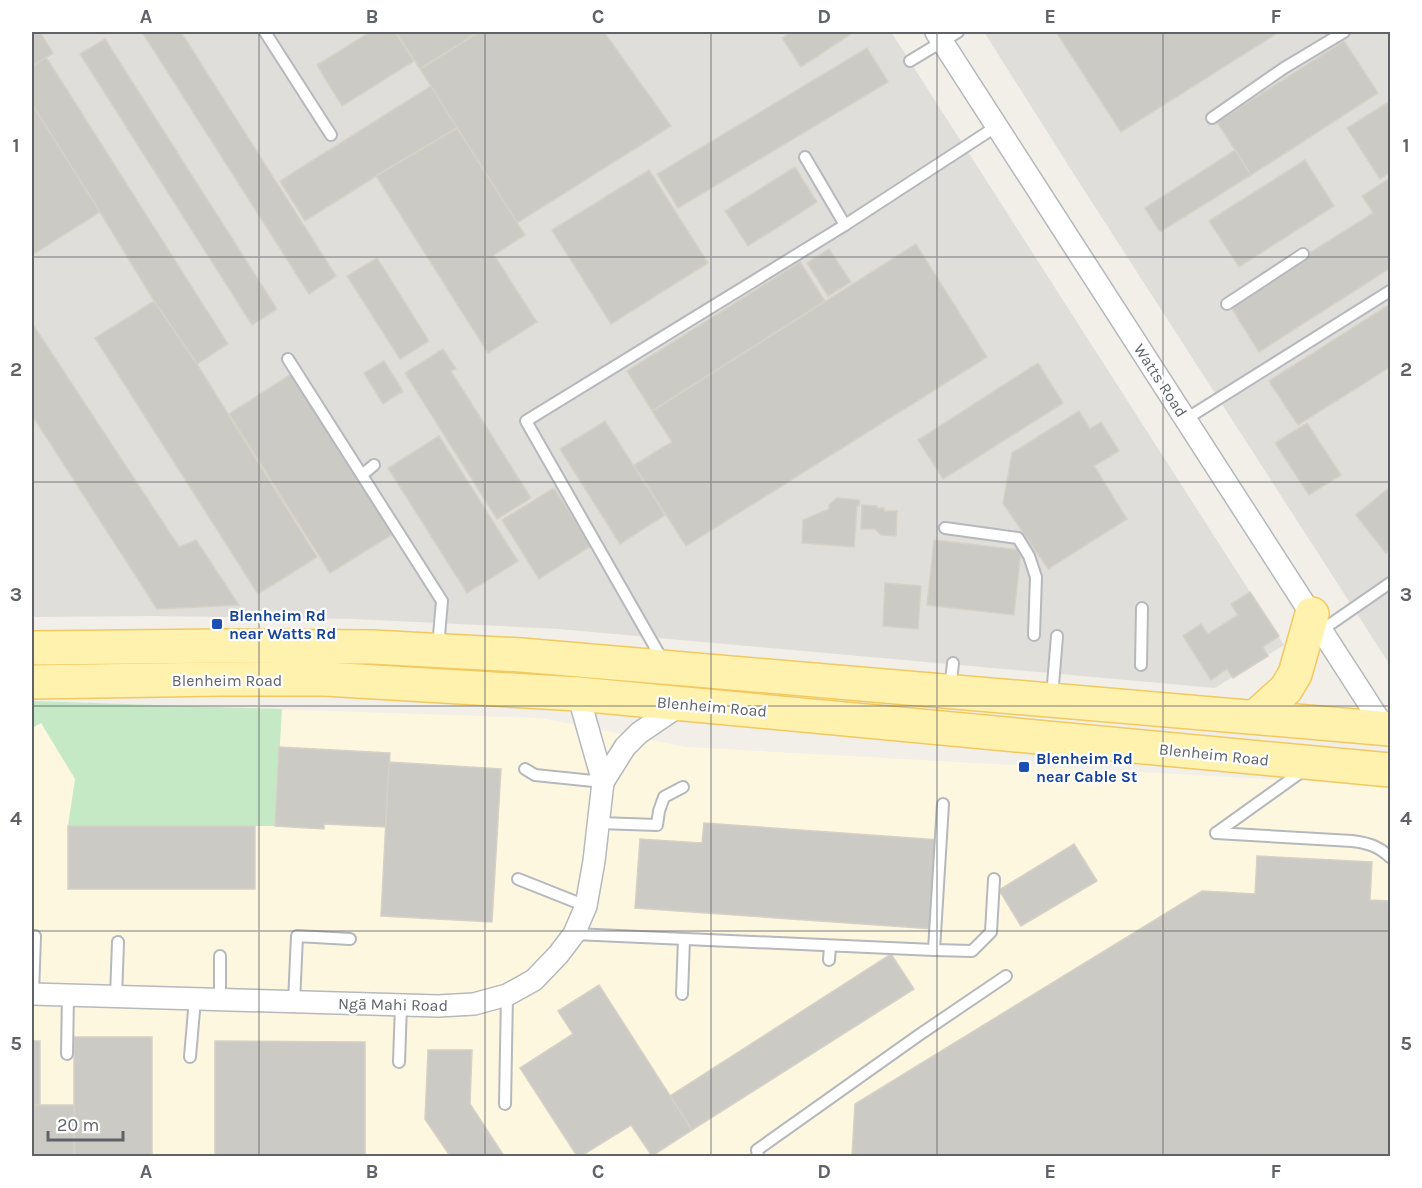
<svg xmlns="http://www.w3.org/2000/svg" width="1422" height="1188" viewBox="0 0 1422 1188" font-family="Karla,sans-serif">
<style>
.commercial{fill:#fef7e0}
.industrial{fill:#e0deda}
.green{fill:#c5e8c5}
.building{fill:#cccac5;stroke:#d6d1c6;stroke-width:1.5}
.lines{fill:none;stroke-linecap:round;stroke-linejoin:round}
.lane-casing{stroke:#b5b8bc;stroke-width:14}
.street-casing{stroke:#b5b8bc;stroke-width:24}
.primary-casing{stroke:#f2c960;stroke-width:36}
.lane{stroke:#fff;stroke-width:10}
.street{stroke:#fff;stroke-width:21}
.primary{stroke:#fff2af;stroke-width:33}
.grid{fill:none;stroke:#5f6368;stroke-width:1.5;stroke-opacity:0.55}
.transit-dot{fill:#1a4fb4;stroke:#fff;stroke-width:2}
.labels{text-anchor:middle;stroke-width:4.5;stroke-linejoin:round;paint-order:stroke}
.street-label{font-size:16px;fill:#5f6368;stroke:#fff}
.transit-label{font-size:16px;font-weight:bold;fill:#164399;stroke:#fff;text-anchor:start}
.neatline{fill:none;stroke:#5f6368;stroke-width:2}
.grid-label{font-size:20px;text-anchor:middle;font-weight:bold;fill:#5f6368}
</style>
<rect width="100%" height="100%" fill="#f1efe8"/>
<!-- commercial -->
<polygon class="commercial" points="32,701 541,718 686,747 1390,786 1390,1156 32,1156"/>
<!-- industrial -->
<g class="industrial">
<polygon points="32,32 891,32 1284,645 1215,688 559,629 354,619 152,616 32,617"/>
<polygon points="984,32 1390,32 1390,665 1077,179"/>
</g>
<!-- green -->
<polygon class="green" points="32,701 282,709 275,826 68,826 75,779 41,723 32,728"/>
<!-- building -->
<g class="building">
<polygon points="32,32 40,32 53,53 32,67"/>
<polygon points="142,32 181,32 336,276 309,294"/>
<polygon points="370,32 395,32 414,61 342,106 317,65"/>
<polygon points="396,32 479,32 420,69"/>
<polygon points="479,32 604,32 671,126 517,223 420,69"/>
<polygon points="791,32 854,32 801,67 782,38"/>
<polygon points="1056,32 1279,32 1121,132"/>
<polygon points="105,39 277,309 252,325 80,54"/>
<polygon points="1344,41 1378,93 1251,175 1217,122"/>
<polygon points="867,48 888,82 678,208 657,174"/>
<polygon points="46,57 228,344 197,364 154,301 100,212 32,104 32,67"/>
<polygon points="431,86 457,128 376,176 305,221 280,181"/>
<polygon points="1390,101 1390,172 1380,179 1347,128"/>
<polygon points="32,104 100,212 32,255"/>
<polygon points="457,128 525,235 494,255 537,322 488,353 376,176"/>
<polygon points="1235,150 1251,175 1160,232 1145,208"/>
<polygon points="1305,160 1334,206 1239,267 1209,221"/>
<polygon points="795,167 817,202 748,246 725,211"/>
<polygon points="649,170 708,263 611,324 552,230"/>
<polygon points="1390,178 1390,268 1259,352 1229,304 1373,213 1362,196"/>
<polygon points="916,244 987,357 686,546 634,465 672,442 652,411"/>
<polygon points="829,249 851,282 828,296 807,263"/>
<polygon points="377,258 429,341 400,359 347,276"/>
<polygon points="800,262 825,301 652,411 627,371"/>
<polygon points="154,301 197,364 317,557 258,594 95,338"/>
<polygon points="1390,304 1390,367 1298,425 1269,381"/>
<polygon points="32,323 179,547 196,540 239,605 157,609 32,415"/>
<polygon points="443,349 456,369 451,371 531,498 497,519 405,373"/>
<polygon points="384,361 403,391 383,404 364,373"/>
<polygon points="1038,363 1063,403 943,479 918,440"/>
<polygon points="291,374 393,534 330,573 229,414"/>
<polygon points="1079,411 1090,429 1101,422 1119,451 1094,466 1127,519 1048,569 1003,503 1012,453"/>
<polygon points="605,421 665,515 620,544 560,449"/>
<polygon points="1307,423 1341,475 1309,495 1275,443"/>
<polygon points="439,436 518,561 467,593 388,468"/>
<polygon points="1390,487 1390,549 1386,553 1356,515"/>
<polygon points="554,488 591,546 539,579 502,520"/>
<polygon points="837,498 858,500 858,501 860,501 859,506 857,506 854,547 802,543 803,520 829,509 829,505"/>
<polygon points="862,505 877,506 877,508 884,508 884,511 897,511 896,536 881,535 875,529 861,529"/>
<polygon points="934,540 1021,550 1014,615 927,605"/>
<polygon points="885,583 921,586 918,629 883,626"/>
<polygon points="1250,592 1279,636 1263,647 1268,656 1233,678 1227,669 1211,680 1183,636 1201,624 1208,634 1238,615 1231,604"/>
<polygon points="279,747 390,753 386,827 324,824 324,829 275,826"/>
<polygon points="389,762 501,769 492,922 381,916"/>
<polygon points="704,823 940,840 933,929 635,908 640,839 702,843"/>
<rect x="68" y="826" width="187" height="63"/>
<polygon points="1074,844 1097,881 1021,926 999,890"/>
<polygon points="1257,856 1372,862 1370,900 1390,901 1390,1156 852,1156 855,1104 1202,891 1255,894"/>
<polygon points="891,954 914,989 692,1130 670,1096"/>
<polygon points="599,985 692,1130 652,1156 631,1125 581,1156 577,1156 520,1068 573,1034 558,1011"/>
<rect x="74" y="1037" width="78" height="119"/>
<rect x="32" y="1041" width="8" height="64"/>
<polygon points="215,1041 365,1042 365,1156 215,1156"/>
<polygon points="428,1050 472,1050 470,1104 504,1156 450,1156 425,1119"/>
<rect x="32" y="1105" width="42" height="51"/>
</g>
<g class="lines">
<defs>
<g id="lane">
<polyline points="265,32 331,135"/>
<polyline points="910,61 958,32"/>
<polyline points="1212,118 1284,68 1344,32"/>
<polyline points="805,157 845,225 997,126"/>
<polyline points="1227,304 1303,254"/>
<polyline points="288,359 442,601 438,647"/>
<polyline points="1186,419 1390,291"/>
<polyline points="362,475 374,465"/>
<polyline points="945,528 1018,538 1029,556 1036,577 1034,635"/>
<polyline points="1322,630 1390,583"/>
<polyline points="663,661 526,421 845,225"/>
<polyline points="1141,665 1142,608"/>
<polyline points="950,690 953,663"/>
<polyline points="1052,697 1057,636"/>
<polyline points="525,769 535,775 603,782"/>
<polyline points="943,804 934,950 972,951 991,932 994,879"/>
<polyline points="599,823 657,825 659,811 664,797 683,787"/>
<path d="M 1216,833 L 1352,841 C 1368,843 1378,846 1390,857"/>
<polyline points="1216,833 1304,770"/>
<polyline points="518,879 586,906"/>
<polyline points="574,934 934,950"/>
<polyline points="829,960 830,946"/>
<polyline points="33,994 35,936"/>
<polyline points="682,994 684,939"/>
<polyline points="116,997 118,942"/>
<polyline points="220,1000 220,956"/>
<polyline points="294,1002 297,936 350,939"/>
<polyline points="67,1054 68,995"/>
<polyline points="190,1057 195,999"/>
<polyline points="399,1062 401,1005"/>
<polyline points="505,1104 507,995"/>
<polyline points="758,1156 757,1150 919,1035 1006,976"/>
</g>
<g id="street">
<polyline points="936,32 1389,735"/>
<polyline points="603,782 625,747 639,733 683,703"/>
<polyline points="32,994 438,1006 474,1004 507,995 534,980 558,955 574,934 586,906 594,861 603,782 578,694"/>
</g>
<g id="primary">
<polyline points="32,648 224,646 373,647 521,655 1390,729"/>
<polyline points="32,682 221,679 325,679 578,694 1390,770"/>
<polyline points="1255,717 1286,689 1295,674 1312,614"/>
</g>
</defs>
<!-- lane casing -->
<use href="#lane" class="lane-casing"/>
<!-- street casing -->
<use href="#street" class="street-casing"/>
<!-- primary casing -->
<use href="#primary" class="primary-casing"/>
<!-- lane -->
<use href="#lane" class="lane"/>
<!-- street -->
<use href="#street" class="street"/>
<!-- primary -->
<use href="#primary" class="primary"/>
</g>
<!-- grid -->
<path class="grid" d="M 259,32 L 259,1156M 485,32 L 485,1156M 711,32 L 711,1156M 937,32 L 937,1156M 1163,32 L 1163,1156M 32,257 L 1390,257M 32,482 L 1390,482M 32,706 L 1390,706M 32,931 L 1390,931"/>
<!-- markers -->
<g class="transit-dot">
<rect x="211" y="618" width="12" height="12" rx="3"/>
<rect x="1018" y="761" width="12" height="12" rx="3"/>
</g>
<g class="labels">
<!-- street labels -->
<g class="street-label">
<text transform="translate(1161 380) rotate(57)" y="6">Watts Road</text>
<text x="227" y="686">Blenheim Road</text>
<text transform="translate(712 706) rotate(5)" y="6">Blenheim Road</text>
<text transform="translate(1214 754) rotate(6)" y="6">Blenheim Road</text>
<text transform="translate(393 1004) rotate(1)" y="6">Ngā Mahi Road</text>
</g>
<!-- transit labels -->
<g class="transit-label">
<text x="229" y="621">Blenheim Rd<tspan x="229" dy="18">near Watts Rd</tspan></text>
<text x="1036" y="764">Blenheim Rd<tspan x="1036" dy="18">near Cable St</tspan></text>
</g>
</g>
<!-- border -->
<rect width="1422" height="1188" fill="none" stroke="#ffffff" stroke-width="66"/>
<!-- scale -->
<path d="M48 1131v9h75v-9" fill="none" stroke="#5f6368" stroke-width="3"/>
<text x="57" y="1131" font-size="18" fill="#5f6368" stroke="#ffffff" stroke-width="4.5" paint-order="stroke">20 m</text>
<rect x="33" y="33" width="1356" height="1122" class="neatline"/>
<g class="grid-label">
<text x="146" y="23">A</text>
<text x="372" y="23">B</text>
<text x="598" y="23">C</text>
<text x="824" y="23">D</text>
<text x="1050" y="23">E</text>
<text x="1276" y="23">F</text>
<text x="16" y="152">1</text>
<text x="1406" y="152">1</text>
<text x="16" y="376">2</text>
<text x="1406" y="376">2</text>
<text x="16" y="601">3</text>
<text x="1406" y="601">3</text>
<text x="16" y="825">4</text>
<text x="1406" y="825">4</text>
<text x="16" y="1050">5</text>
<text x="1406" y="1050">5</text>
<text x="146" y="1178">A</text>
<text x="372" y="1178">B</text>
<text x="598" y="1178">C</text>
<text x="824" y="1178">D</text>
<text x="1050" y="1178">E</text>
<text x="1276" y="1178">F</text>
</g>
</svg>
